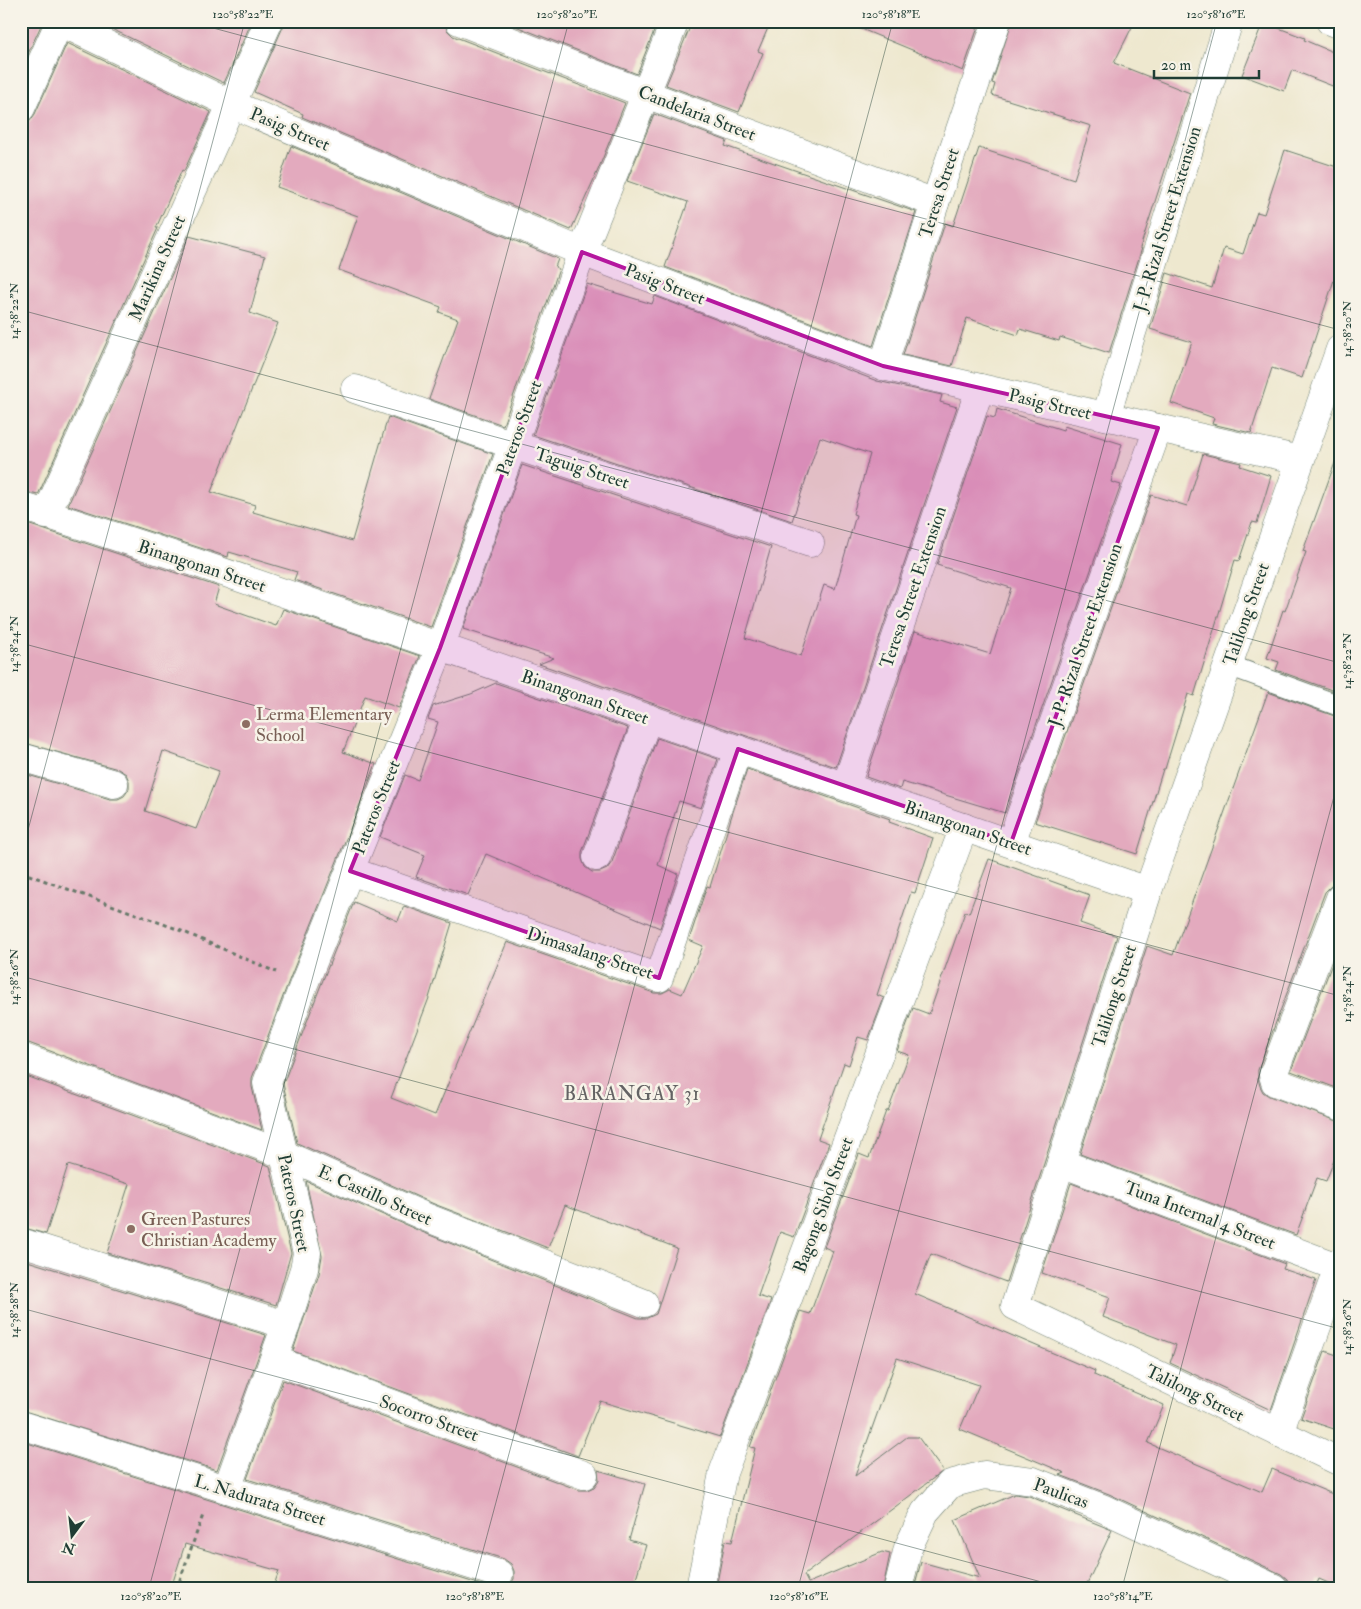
<svg xmlns="http://www.w3.org/2000/svg" width="1361" height="1609" viewBox="0 0 1361 1609" font-family="'IM FELL Double Pica',serif">
<style>
.building{fill:#e3aabe;fill-rule:evenodd}
.lines{fill:none;stroke-linecap:round;stroke-linejoin:round}
.service-casing{stroke:#67796a;stroke-width:22}
.minor-casing{stroke:#67796a;stroke-width:29}
.tertiary-casing{stroke:#67796a;stroke-width:29}
.path{stroke:#67796a;stroke-width:3;stroke-dasharray:4 4;stroke-linecap:butt}
.service{stroke:#fff;stroke-width:20}
.minor{stroke:#fff;stroke-width:28}
.tertiary{stroke:#fff;stroke-width:28}
.marked{fill:#b5179e;fill-opacity:0.2;stroke:#b5179e;stroke-width:4;stroke-linejoin:round}
.ticks{fill:none;stroke:#1f3d34;stroke-width:1;stroke-opacity:0.45}
.education-dot{fill:#8d6e63;stroke:#f7f3e8;stroke-width:2}
.labels{text-anchor:middle;stroke-width:5;stroke-linejoin:round;paint-order:stroke}
.street-label{font-size:18px;fill:#1f3d34;stroke:#f7f3e8}
.education-label{font-size:18px;fill:#785e54;stroke:#f7f3e8;text-anchor:start}
.neighbourhood-label{font-size:19px;letter-spacing:1px;fill:#646364;stroke:#f7f3e8}
.neatline{fill:none;stroke:#1f3d34;stroke-width:2}
.ticks-label{font-size:12px;text-anchor:middle;fill:#1f3d34}
</style>
<rect width="100%" height="100%" fill="#f7f3e8"/>
<filter id="ink" filterUnits="userSpaceOnUse"><feTurbulence type="fractalNoise" baseFrequency=".02" numOctaves="2"/><feDisplacementMap in="SourceGraphic" scale="10" xChannelSelector="R" yChannelSelector="G"/><feConvolveMatrix kernelMatrix="1 2 1 2 8 2 1 2 1" color-interpolation-filters="sRGB"/></filter>
<filter id="wash" filterUnits="userSpaceOnUse"><feTurbulence type="fractalNoise" baseFrequency=".0096" numOctaves="4" result="noise"/><feDisplacementMap in="SourceGraphic" scale="20" xChannelSelector="R" yChannelSelector="G"/><feGaussianBlur stdDeviation="1.12" result="paint"/><feColorMatrix in="noise" values="0 0 0 0 0 0 0 0 0 0 0 0 0 0 0 0 0 1.4 0 .05"/><feComposite in="paint" operator="in"/></filter>
<g filter="url(#wash)">
<rect width="100%" height="100%" fill="#eee8cf"/>
<g id="blocks">
<!-- building -->
<g class="building">
<polygon points="21,21 43,21 21,69"/>
<polygon points="95,21 252,21 224,83"/>
<polygon points="284,21 444,21 447,30 453,36 625,103 598,170 571,230 302,117 303,114 254,92 283,27"/>
<polygon points="503,21 658,21 637,74"/>
<polygon points="690,21 771,21 758,51 763,53 739,112 666,85 690,27"/>
<polygon points="842,21 980,21 963,71"/>
<polygon points="1012,21 1135,21 1114,63 1190,93 1140,248 1142,248 1109,353 1060,337 1059,341 1020,329 1018,335 967,318 952,366 903,355 945,223 953,226 979,148 1074,179 1091,126 992,95 995,84 992,83"/>
<polygon points="1263,22 1305,38 1304,40 1340,55 1340,89 1292,70 1284,91 1242,75"/>
<polygon points="67,43 211,112 184,171 182,170 156,228 158,228 38,495 21,491 21,123 30,121 35,114"/>
<polygon points="654,114 727,141 725,146 916,212 873,346 665,267 688,202 627,181"/>
<polygon points="291,146 558,259 555,267 559,269 503,425 429,399 458,319 439,312 441,307 339,270 358,216 277,187"/>
<polygon points="1285,150 1340,168 1340,281 1334,280 1302,378 1272,368 1251,433 1212,424 1214,418 1171,403 1192,342 1150,329 1167,273 1212,288 1224,248 1243,254 1257,212 1264,214"/>
<polygon points="189,236 265,256 250,313 278,323 211,492 255,505 253,512 352,541 388,417 493,454 431,627 294,580 297,572 229,552 228,557 68,505"/>
<polygon points="587,284 652,304 655,296 877,381 942,395 940,402 957,407 836,767 539,664 554,658 463,629 522,465 771,547 745,638 801,656 824,585 835,589 856,515 853,514 870,454 820,437 792,521 533,435"/>
<polygon points="997,409 1063,430 1064,426 1122,444 1111,482 1121,485 1005,813 902,782 900,789 866,777 915,631 990,654 1011,588 937,565 987,416 995,418"/>
<polygon points="1203,454 1241,463 1240,466 1271,476 1257,523 1252,522 1239,561 1235,560 1194,696 1188,694 1165,769 1163,769 1137,854 1035,822 1151,495 1187,506"/>
<polygon points="1336,460 1340,460 1340,693 1276,670 1279,662 1267,658 1283,610 1285,611 1306,552 1303,551"/>
<path d="M 21,522 L 219,587 L 214,604 L 276,626 L 283,609 L 420,656 L 399,708 L 365,696 L 343,752 L 376,764 L 290,978 L 252,1078 L 252,1087 L 262,1130 L 26,1042 L 21,1042 L 21,773 L 110,799 L 118,799 L 124,796 L 129,789 L 129,781 L 126,774 L 118,769 L 21,742 ZM 163,751 L 219,771 L 196,829 L 145,811 Z"/>
<polygon points="496,683 628,728 582,852 582,859 585,867 592,872 600,872 607,869 612,862 657,738 718,759 701,808 679,801 658,865 678,874 660,928 486,854 468,895 416,877 425,855 380,837 405,775 418,780 438,722 428,719 433,706 471,694"/>
<polygon points="1268,692 1340,718 1340,883 1331,886 1325,892 1258,1070 1258,1079 1260,1086 1263,1092 1269,1096 1340,1122 1340,1145 1326,1181 1317,1178 1296,1235 1080,1154 1147,946 1173,955"/>
<polygon points="747,769 890,819 889,822 933,838 915,893 911,892 877,995 884,998 868,1040 858,1037 849,1065 844,1063 818,1139 829,1143 794,1237 780,1232 758,1296 771,1300 720,1437 600,1401 578,1456 293,1351 319,1274 322,1256 306,1181 422,1232 638,1318 647,1318 656,1314 677,1248 565,1205 548,1248 434,1204 297,1143 283,1084 319,990 354,902 398,921 404,906 452,923 429,998 391,1098 435,1115 507,942 654,993 662,993 670,989 682,994 703,946 689,940 707,886 710,887 731,818"/>
<polygon points="989,859 1090,895 1080,923 1117,936 1006,1282 931,1254 915,1294 1095,1371 1094,1375 1164,1405 1148,1443 1262,1492 1272,1469 1340,1497 1340,1588 1319,1579 1315,1588 1289,1588 1287,1579 1281,1574 1109,1494 1060,1475 1065,1473 960,1429 979,1385 897,1358 855,1476 907,1437 918,1437 943,1471 804,1575 808,1583 882,1552 890,1554 883,1588 716,1588 725,1541 732,1542 755,1448 750,1447 800,1311 810,1314 833,1251 824,1247 859,1154 869,1158 886,1111 888,1111 909,1055 897,1051 913,1008 929,1014 965,912 969,913"/>
<polygon points="1340,943 1340,1086 1339,1089 1291,1071"/>
<polygon points="21,1074 270,1166 291,1253 276,1305 107,1253 129,1184 68,1165 46,1234 21,1227"/>
<polygon points="1071,1183 1285,1264 1283,1269 1316,1280 1271,1410 1170,1363 1176,1345 1103,1317 1110,1297 1042,1273"/>
<polygon points="21,1259 266,1335 217,1470 21,1410"/>
<polygon points="1325,1351 1340,1356 1340,1431 1301,1418"/>
<polygon points="283,1380 579,1490 587,1490 594,1487 599,1480 598,1470 645,1484 629,1540 646,1545 633,1588 505,1588 510,1585 514,1579 514,1571 511,1564 504,1559 247,1479"/>
<polygon points="21,1441 491,1588 273,1588 279,1571 185,1544 171,1588 21,1588"/>
<polygon points="1015,1494 1029,1496 1112,1530 1085,1588 984,1588 982,1585 982,1588 914,1588 921,1562 980,1578 955,1520"/>
</g>
</g>
</g>
<g filter="url(#ink)">
<use href="#blocks" fill-opacity="0" stroke="#67796a" stroke-width="1"/>
<g class="lines">
<defs>
<polyline id="service" points="1228,665 1340,706"/>
<g id="minor">
<polyline points="58,21 231,104 582,252 883,366 1300,460"/>
<polyline points="459,21 646,94 935,203"/>
<polyline points="21,108 60,21"/>
<polyline points="1340,349 1148,891 1015,1306 1340,1462"/>
<polyline points="883,366 935,203 997,21"/>
<polyline points="355,389 513,445 810,543"/>
<polyline points="1106,416 1229,21"/>
<polyline points="21,506 194,562 1148,891"/>
<polyline points="46,515 269,21"/>
<polyline points="21,757 114,784"/>
<polyline points="846,786 980,388"/>
<polyline points="1011,843 1158,428"/>
<polyline points="597,857 648,718"/>
<polyline points="350,871 659,978 738,749"/>
<polyline points="1340,898 1273,1075 1275,1082 1340,1106"/>
<polyline points="21,1057 283,1154 428,1218 644,1303"/>
<polyline points="1061,1163 1340,1268"/>
<polyline points="21,1242 286,1325"/>
<polyline points="274,1360 584,1475"/>
<polyline points="21,1425 499,1574"/>
<polyline points="1279,1433 1340,1262"/>
<polyline points="227,1489 286,1325 304,1269 307,1253 267,1083 304,984 440,648 582,252 675,21"/>
<polyline points="700,1588 723,1473 964,827"/>
<polyline points="898,1588 908,1548 925,1512 950,1484 984,1475 1033,1481 1102,1508 1274,1588"/>
</g>
<polyline id="tertiary" points="1330,21 1340,25"/>
</defs>
<!-- service casing -->
<use href="#service" class="service-casing"/>
<!-- minor casing -->
<use href="#minor" class="minor-casing"/>
<!-- tertiary casing -->
<use href="#tertiary" class="tertiary-casing"/>
<!-- path -->
<g class="path">
<polyline points="21,872 177,929 276,972"/>
<polyline points="177,1588 203,1515"/>
</g>
<!-- service -->
<use href="#service" class="service"/>
<!-- minor -->
<use href="#minor" class="minor"/>
<!-- tertiary -->
<use href="#tertiary" class="tertiary"/>
</g>
</g>
<!-- marked area -->
<path class="marked" d="M 582,252 L 883,366 L 1158,428 L 1011,843 L 738,749 L 659,978 L 350,871 L 440,648 Z"/>
<!-- ticks -->
<path class="ticks" d="M 187,21 L 1340,330M 21,310 L 1340,663M 21,643 L 1340,996M 21,856 L 245,21M 21,976 L 1340,1329M 21,1308 L 1064,1588M 149,1588 L 569,21M 473,1588 L 893,21M 798,1588 L 1217,21M 1122,1588 L 1340,774"/>
<!-- markers -->
<g class="education-dot">
<circle cx="246" cy="724" r="5"/>
<circle cx="131" cy="1229" r="5"/>
</g>
<g class="labels">
<!-- street labels -->
<g class="street-label">
<text transform="translate(697 113) rotate(21)" y="6">Candelaria Street</text>
<text transform="translate(290 129) rotate(23)" y="6">Pasig Street</text>
<text transform="translate(939 193) rotate(-72)" y="6">Teresa Street</text>
<text transform="translate(1167 219) rotate(-73)" y="6">J. P. Rizal Street Extension</text>
<text transform="translate(157 268) rotate(-66)" y="6">Marikina Street</text>
<text transform="translate(665 284) rotate(21)" y="6">Pasig Street</text>
<text transform="translate(1050 404) rotate(13)" y="6">Pasig Street</text>
<text transform="translate(519 428) rotate(-70)" y="6">Pateros Street</text>
<text transform="translate(582 468) rotate(18)" y="6">Taguig Street</text>
<text transform="translate(202 566) rotate(18)" y="6">Binangonan Street</text>
<text transform="translate(913 587) rotate(-71)" y="6">Teresa Street Extension</text>
<text transform="translate(1246 614) rotate(-71)" y="6">Talilong Street</text>
<text transform="translate(1085 635) rotate(-71)" y="6">J. P. Rizal Street Extension</text>
<text transform="translate(585 697) rotate(19)" y="6">Binangonan Street</text>
<text transform="translate(376 807) rotate(-68)" y="6">Pateros Street</text>
<text transform="translate(968 828) rotate(19)" y="6">Binangonan Street</text>
<text transform="translate(590 953) rotate(18)" y="6">Dimasalang Street</text>
<text transform="translate(1114 996) rotate(-72)" y="6">Talilong Street</text>
<text transform="translate(375 1195) rotate(24)" y="6">E. Castillo Street</text>
<text transform="translate(294 1203) rotate(78)" y="6">Pateros Street</text>
<text transform="translate(823 1205) rotate(-70)" y="6">Bagong Sibol Street</text>
<text transform="translate(1200 1215) rotate(21)" y="6">Tuna Internal 4 Street</text>
<text transform="translate(1195 1393) rotate(26)" y="6">Talilong Street</text>
<text transform="translate(429 1418) rotate(20)" y="6">Socorro Street</text>
<text transform="translate(1061 1493) rotate(20)" y="6">Paulicas</text>
<text transform="translate(260 1500) rotate(17)" y="6">L. Nadurata Street</text>
</g>
<!-- education labels -->
<g class="education-label">
<text x="256" y="720">Lerma Elementary<tspan x="256" dy="21">School</tspan></text>
<text x="141" y="1225">Green Pastures<tspan x="141" dy="21">Christian Academy</tspan></text>
</g>
<!-- neighbourhood labels -->
<g class="neighbourhood-label">
<text x="632" y="1100">BARANGAY 31</text>
</g>
</g>
<!-- margin -->
<rect width="1361" height="1609" fill="none" stroke="#f7f3e8" stroke-width="55"/>
<!-- north arrow -->
<g transform="translate(72 1536) rotate(195)" stroke="#f7f3e8" stroke-width="4" paint-order="stroke">
<path d="M0-4L9 19L0 12L-9 19Z" fill="#1f3d34"/>
<text y="-8" font-size="14" font-weight="bold" text-anchor="middle" fill="#1f3d34">N</text>
</g>
<!-- scale -->
<path d="M1154 70v8h105v-8" fill="none" stroke="#1f3d34" stroke-width="2.5"/>
<text x="1161" y="70" font-size="15" fill="#1f3d34" stroke="#f7f3e8" stroke-width="4" paint-order="stroke">20 m</text>
<rect x="28" y="28" width="1306" height="1554" class="neatline"/>
<g class="ticks-label">
<text x="243" y="18">120°58'22"E</text>
<text x="567" y="18">120°58'20"E</text>
<text x="891" y="18">120°58'18"E</text>
<text x="1216" y="18">120°58'16"E</text>
<text transform="translate(14 311) rotate(-90)" y="4">14°38'22"N</text>
<text transform="translate(1347 329) rotate(-90)" y="4">14°38'20"N</text>
<text transform="translate(14 644) rotate(-90)" y="4">14°38'24"N</text>
<text transform="translate(1347 661) rotate(-90)" y="4">14°38'22"N</text>
<text transform="translate(14 977) rotate(-90)" y="4">14°38'26"N</text>
<text transform="translate(1347 994) rotate(-90)" y="4">14°38'24"N</text>
<text transform="translate(14 1310) rotate(-90)" y="4">14°38'28"N</text>
<text transform="translate(1347 1327) rotate(-90)" y="4">14°38'26"N</text>
<text x="151" y="1600">120°58'20"E</text>
<text x="475" y="1600">120°58'18"E</text>
<text x="799" y="1600">120°58'16"E</text>
<text x="1123" y="1600">120°58'14"E</text>
</g>
</svg>
